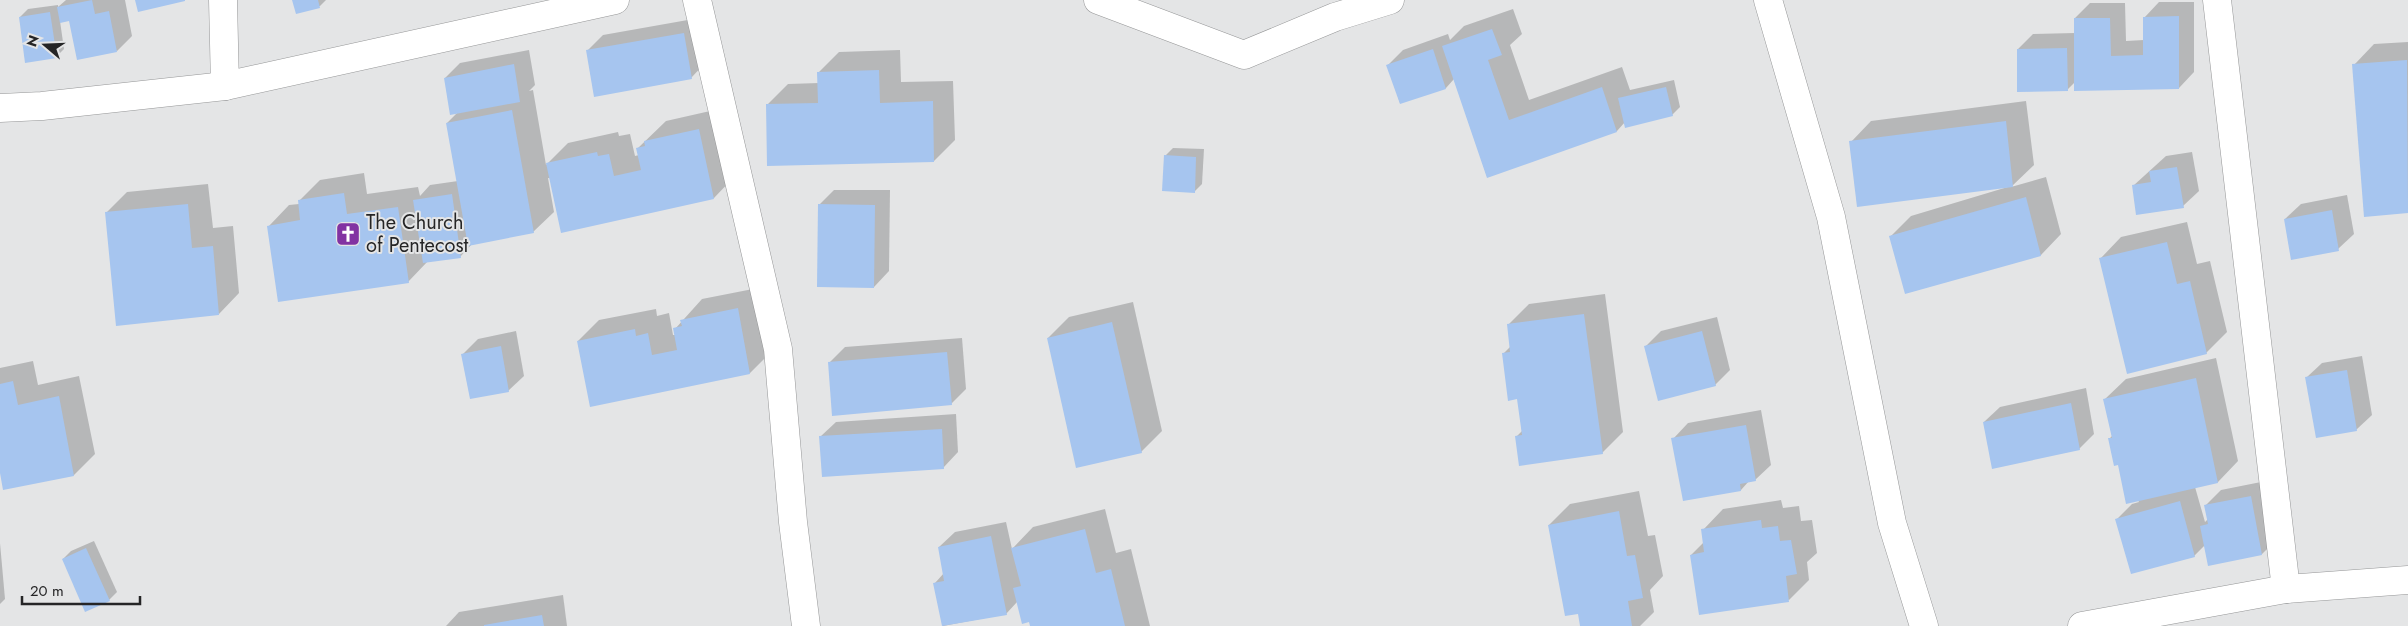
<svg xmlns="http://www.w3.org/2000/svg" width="2408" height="626" viewBox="0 0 2408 626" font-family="Jost,sans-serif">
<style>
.shadow{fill:#0003}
.building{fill:#a6c5ef}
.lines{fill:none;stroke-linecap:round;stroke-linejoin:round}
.minor-casing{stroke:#959697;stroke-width:29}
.minor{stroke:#fff;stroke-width:28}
.labels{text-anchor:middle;stroke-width:4;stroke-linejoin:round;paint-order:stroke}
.poi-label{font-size:20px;fill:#252526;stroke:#e4e5e6;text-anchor:start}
</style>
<rect width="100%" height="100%" fill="#e4e5e6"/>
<!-- shadow -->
<g class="shadow">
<polygon points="66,0 125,0 132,36 117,51 70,20 60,21 64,49 56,57 20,17 28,9 58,5 58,7"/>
<polygon points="294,0 326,0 320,6 297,13"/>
<polygon points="2159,2 2194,2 2194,72 2179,88 2076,81 2067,90 2018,49 2033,34 2075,33 2075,18 2090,3 2125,3 2126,41 2144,40 2144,18"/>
<polygon points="1513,9 1522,34 1510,45 1529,100 1622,67 1630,90 1674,80 1680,107 1672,115 1625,122 1617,131 1487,176 1454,79 1446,88 1400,103 1388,65 1403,50 1448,34 1450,40 1464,26"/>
<polygon points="699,18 706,62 691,78 587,51 603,35"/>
<polygon points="2408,42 2408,212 2365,216 2354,65 2374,44"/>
<polygon points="529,50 535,85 529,91 533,90 546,165 568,143 618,132 619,136 630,134 635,156 639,155 638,148 666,121 719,109 734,177 714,198 548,178 554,212 533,232 473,243 460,257 428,261 408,282 269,226 289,205 299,204 299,201 320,180 364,173 367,194 418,187 420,196 430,185 458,181 447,123 458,112 445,78 460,63"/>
<polygon points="900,50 901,82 953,81 955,140 934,161 767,105 788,84 819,83 819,72 839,52"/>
<polygon points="2026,101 2034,165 2011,187 2046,177 2061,234 2041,255 1906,293 1890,237 1911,216 2011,186 1851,142 1871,121"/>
<polygon points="1173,148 1204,149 1202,184 1194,192 1165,156"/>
<polygon points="2192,152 2199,191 2183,206 2133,186 2166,156"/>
<polygon points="208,184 213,228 233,226 239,293 219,314 106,213 127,192"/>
<polygon points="834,190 890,190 889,271 874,287 819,205"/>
<polygon points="2347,195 2354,234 2338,249 2285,219 2301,204"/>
<polygon points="2187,222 2197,264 2210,261 2227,332 2206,353 2101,258 2121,237"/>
<polygon points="758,288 771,352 750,373 591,406 578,341 599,320 656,309 657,316 669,313 673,335 676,335 675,329 702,299"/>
<polygon points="1605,294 1623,432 1602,453 1516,437 1522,431 1518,398 1503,354 1511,346 1508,325 1529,304"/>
<polygon points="1133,302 1162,431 1141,452 1048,338 1069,317"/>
<polygon points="1717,317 1730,370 1715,385 1646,346 1661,331"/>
<polygon points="516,331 524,376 508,391 463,354 478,339"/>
<polygon points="962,338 966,389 951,404 829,363 845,347"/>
<polygon points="2362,356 2372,415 2356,430 2306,378 2322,363"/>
<polygon points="2216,358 2238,461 2218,482 2195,487 2205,522 2208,519 2205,506 2221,490 2266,481 2277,539 2262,554 2209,565 2205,545 2194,556 2117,519 2132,504 2139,502 2119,464 2109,439 2112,436 2105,399 2126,379"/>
<polygon points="33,361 38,385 79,376 95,454 74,475 0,473 0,368"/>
<polygon points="2086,388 2094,434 2079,449 1984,422 2000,407"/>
<polygon points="1761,410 1771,465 1755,480 1749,481 1741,490 1684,500 1673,439 1688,423"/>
<polygon points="956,414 958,452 943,468 820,437 836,422"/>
<polygon points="1639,491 1648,536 1655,535 1663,576 1650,590 1654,612 1640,626 1582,626 1579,612 1549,525 1570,504"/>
<polygon points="1781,500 1783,508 1799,506 1801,521 1812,520 1817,553 1807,562 1809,580 1789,600 1691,555 1704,542 1703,530 1723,509"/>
<polygon points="1105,509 1116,553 1131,549 1150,626 1032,626 1017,602 1006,614 943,626 935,583 944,573 939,547 955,532 1006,522 1012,549 1033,527"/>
<polygon points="94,541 117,592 109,600 63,559 71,551"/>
<polygon points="0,543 5,599 0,604"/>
<polygon points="563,595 567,626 446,626 459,612"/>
</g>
<!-- building -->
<g class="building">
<polygon points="92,0 95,14 109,11 117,52 77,60 69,21 60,23 57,7"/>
<polygon points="135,0 185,0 185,1 138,12"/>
<polygon points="292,0 318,0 320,8 296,14"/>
<polygon points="50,12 57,58 25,63 19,17"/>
<polygon points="2179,16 2179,89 2074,91 2074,18 2110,18 2111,56 2143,55 2143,17"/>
<polygon points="1492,29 1502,55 1488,60 1509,120 1602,87 1617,132 1487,178 1442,46"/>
<polygon points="684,33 692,79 594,97 586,50"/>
<polygon points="2067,48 2068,91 2017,92 2017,49"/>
<polygon points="1433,49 1446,89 1400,104 1386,65"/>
<polygon points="2407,60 2408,213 2364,217 2352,64"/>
<polygon points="514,64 520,102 450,115 444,78"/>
<polygon points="879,70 880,103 933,101 934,162 767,166 766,104 818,103 817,72"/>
<polygon points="1666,87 1673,116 1625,128 1618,98"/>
<polygon points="512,110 534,233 468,246 446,123"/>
<polygon points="2006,121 2013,187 1857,207 1849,141"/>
<polygon points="699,129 714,199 561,233 546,163 597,152 598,156 609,154 614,176 641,170 636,148 645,146 644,141"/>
<polygon points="1164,155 1196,157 1195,193 1162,191"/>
<polygon points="2177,167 2184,208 2136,215 2132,185 2151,182 2149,171"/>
<polygon points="344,193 347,214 398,207 409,283 278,302 267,226 300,220 298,200"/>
<polygon points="452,194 461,258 423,263 413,200"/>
<polygon points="2026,197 2041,256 1905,294 1889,236"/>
<polygon points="188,204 192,248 213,246 219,315 116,326 105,212"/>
<polygon points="818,204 875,205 874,288 817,287"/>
<polygon points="2332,210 2339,251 2291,260 2284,219"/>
<polygon points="2167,242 2177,284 2190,281 2207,354 2127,374 2099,258"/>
<polygon points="738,308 750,374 590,407 577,341 635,329 636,336 648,333 652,355 677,350 673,328 682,326 680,320"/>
<polygon points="1584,314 1603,454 1519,466 1515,436 1522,435 1517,399 1508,401 1502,353 1510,352 1507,324"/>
<polygon points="1112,322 1142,453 1076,468 1047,338"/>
<polygon points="1702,331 1716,386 1658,401 1644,346"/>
<polygon points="501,346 509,392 470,399 461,354"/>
<polygon points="947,352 952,405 832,416 828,362"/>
<polygon points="2347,370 2357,431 2316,438 2305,377"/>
<polygon points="2196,378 2218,483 2126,504 2118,465 2114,466 2108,438 2112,438 2103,399"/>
<polygon points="13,381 18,405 59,396 74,476 3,490 0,473 0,384"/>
<polygon points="2071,403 2080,450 1992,469 1983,422"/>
<polygon points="1746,425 1756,481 1740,484 1741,491 1683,501 1671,438"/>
<polygon points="942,429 944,469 822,477 819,436"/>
<polygon points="2251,496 2262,555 2208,566 2200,526 2208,524 2204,505"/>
<polygon points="2180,501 2195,557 2131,574 2115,519"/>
<polygon points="1619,511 1627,556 1635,555 1643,598 1628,601 1632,626 1580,626 1578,614 1565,616 1548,525"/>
<polygon points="1761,520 1762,528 1778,526 1780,541 1791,540 1797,574 1786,576 1789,602 1699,615 1690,555 1704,552 1701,529"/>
<polygon points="1085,529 1096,573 1111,569 1125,626 1030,626 1029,622 1022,624 1013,588 1021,586 1011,548"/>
<polygon points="991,536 1007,615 942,626 933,583 944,581 938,547"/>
<polygon points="86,548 110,601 85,612 62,559"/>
<polygon points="542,615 544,626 484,626 484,625"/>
</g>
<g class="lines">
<defs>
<g id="minor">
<polyline points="223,0 225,86"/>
<polyline points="697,0 778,349 793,522 806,626"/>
<polyline points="1098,0 1244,55 1335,17 1390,0"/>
<polyline points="1768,0 1831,217 1892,523 1924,626"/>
<polyline points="2217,0 2286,589"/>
<polyline points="0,108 42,106 225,86 615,0"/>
<polyline points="2082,626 2286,589 2408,580"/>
</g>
</defs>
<!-- minor casing -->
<use href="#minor" class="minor-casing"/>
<!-- minor -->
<use href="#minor" class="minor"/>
</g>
<!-- icons -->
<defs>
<symbol id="church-square" viewBox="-11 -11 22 22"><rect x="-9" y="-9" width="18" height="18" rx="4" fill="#8232a2" stroke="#e4e5e6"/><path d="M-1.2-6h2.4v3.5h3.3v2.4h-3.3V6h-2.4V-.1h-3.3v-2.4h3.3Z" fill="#fff"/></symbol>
</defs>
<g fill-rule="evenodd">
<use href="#church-square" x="334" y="220" width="28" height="28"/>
</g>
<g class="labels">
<!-- poi labels -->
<g class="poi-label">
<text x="366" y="229">The Church<tspan x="366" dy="23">of Pentecost</tspan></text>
</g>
</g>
<!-- north arrow -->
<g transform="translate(45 45) rotate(289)" stroke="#e4e5e6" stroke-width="4" paint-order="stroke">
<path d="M0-4L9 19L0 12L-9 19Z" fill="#252526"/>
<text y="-8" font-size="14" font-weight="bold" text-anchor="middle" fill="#252526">N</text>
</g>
<!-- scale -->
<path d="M22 596v8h118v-8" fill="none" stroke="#252526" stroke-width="2.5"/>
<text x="30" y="596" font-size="15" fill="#252526" stroke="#e4e5e6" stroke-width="4" paint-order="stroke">20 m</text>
</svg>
